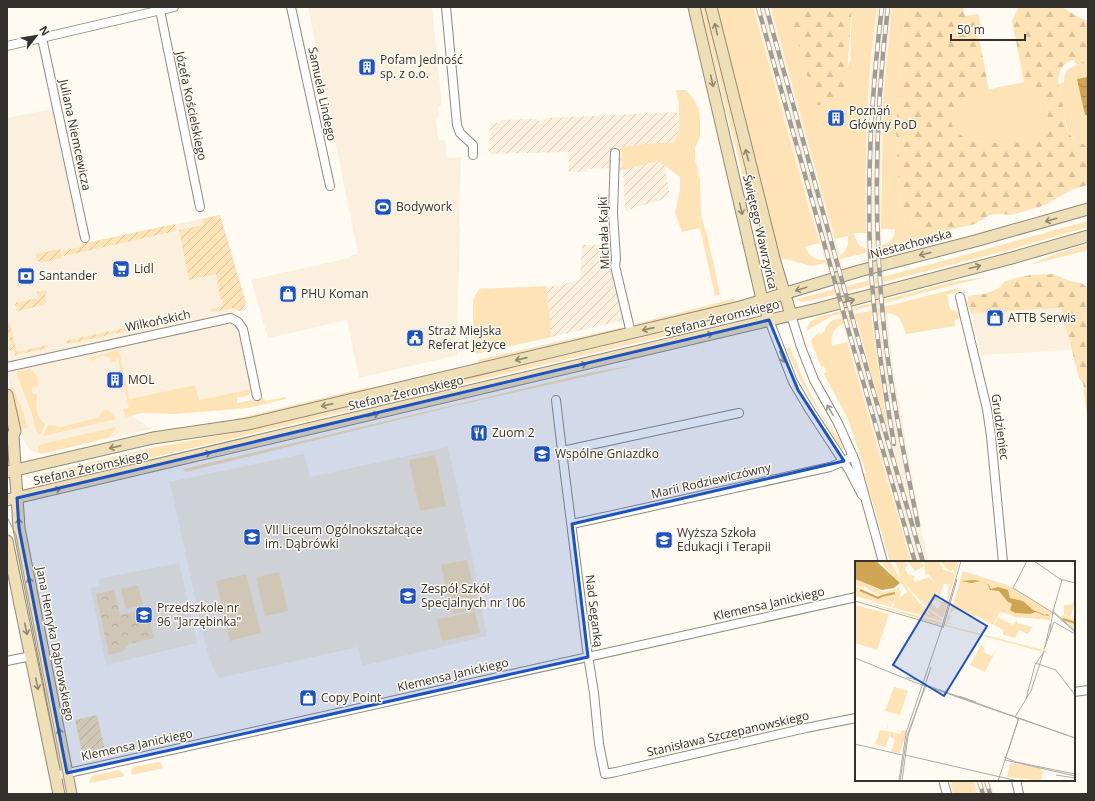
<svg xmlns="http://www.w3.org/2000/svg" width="1095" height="801" viewBox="0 0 1095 801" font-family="'Open Sans',sans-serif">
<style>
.built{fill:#fbf0dd}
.industrial{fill:url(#industrial-furrows)}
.grass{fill:#fde3b5}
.forest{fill:url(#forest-firs)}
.park{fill:url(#park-crowns)}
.garden{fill:url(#garden-furrows)}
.water{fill:url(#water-waves)}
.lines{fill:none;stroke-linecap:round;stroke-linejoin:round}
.street-casing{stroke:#908a7e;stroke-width:10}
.secondary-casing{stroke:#908a7e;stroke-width:13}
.street{stroke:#fff;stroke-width:8}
.secondary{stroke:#efdfb6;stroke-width:11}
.tram{stroke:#a09c96;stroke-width:1}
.rail-casing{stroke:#a09c96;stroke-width:4.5}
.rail{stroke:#fffbf3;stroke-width:3;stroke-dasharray:9;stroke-linecap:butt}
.oneway{stroke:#928872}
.oneway2{stroke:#9a9896}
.marked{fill:#1c53c0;fill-opacity:0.2;stroke:#1c53c0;stroke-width:3;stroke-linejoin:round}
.labels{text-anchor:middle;stroke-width:3;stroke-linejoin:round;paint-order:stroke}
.poi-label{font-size:12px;fill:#35322d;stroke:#fffbf3;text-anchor:start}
.street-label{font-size:12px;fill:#35322d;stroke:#fffbf3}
.inset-river{fill:none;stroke:#cfa553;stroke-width:2}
.inset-road{fill:none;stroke:#aeaba4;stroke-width:1}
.view{fill:#1c53c0;fill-opacity:0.15;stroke:#1c53c0;stroke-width:2}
.inset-edge{fill:none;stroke:#35322d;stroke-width:2}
</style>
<defs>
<pattern id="industrial-furrows" width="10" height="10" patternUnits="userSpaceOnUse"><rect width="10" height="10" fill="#fbf0dd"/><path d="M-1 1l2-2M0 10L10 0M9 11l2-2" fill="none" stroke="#d8cebe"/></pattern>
<pattern id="forest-firs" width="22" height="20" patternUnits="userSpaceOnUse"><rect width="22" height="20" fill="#fde3b5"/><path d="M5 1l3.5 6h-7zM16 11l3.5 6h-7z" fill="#d9c39c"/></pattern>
<pattern id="park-crowns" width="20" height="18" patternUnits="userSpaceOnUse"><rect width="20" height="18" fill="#fde3b5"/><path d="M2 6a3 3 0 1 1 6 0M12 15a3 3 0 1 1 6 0" fill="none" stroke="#d9c39c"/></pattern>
<pattern id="garden-furrows" width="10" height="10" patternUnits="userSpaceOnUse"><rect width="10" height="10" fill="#fde3b5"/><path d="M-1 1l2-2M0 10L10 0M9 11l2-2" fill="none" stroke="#d9c39c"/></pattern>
<pattern id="water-waves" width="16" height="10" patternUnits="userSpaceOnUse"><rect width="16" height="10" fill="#cfa553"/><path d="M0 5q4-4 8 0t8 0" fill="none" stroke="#a98745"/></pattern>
</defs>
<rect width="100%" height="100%" fill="#fffbf3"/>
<!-- built -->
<g class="built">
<polygon points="308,7 432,7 442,106 438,107 439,116 436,120 438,137 439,140 445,140 447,158 461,157 459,226 460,229 457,339 458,339 458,355 359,378 347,320 268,338 251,280 349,258 349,256 358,254"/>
<polygon points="753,7 771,7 828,212 888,433 871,315 866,253 865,186 868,104 877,7 892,7 883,104 881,186 882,249 887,313 894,374 922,532 928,558 930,562 911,562 847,341 820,243 811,216"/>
<polygon points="52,109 81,244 220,215 246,303 243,310 234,312 251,389 199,400 195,385 129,399 132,415 151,429 41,454 30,450 23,440 7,370 7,118"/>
<polygon points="1062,308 1071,350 981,355 971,313"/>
<polygon points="448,447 472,556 487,636 362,666 358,647 219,678 212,666 204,639 172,491 169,482 304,454 310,477"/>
<polygon points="19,537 64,769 59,764 51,725 45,714 9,539"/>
<polygon points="179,563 197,643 106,665 91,588 100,586 98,579"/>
<polygon points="973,780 990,780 994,794 978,794"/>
</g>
<!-- industrial -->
<g class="industrial">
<polygon points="677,112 680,148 662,150 670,197 625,211 623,171 606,168 588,169 588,172 569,172 568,152 489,154 490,123 499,123 502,120 536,119 539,121 547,118"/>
<polygon points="582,245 612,245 624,320 552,337 546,286 559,286 580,279"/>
</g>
<!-- grass -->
<g class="grass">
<polygon points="700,7 705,7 744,166 769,263 765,264"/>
<path d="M 717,7 L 753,7 L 811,216 L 820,243 L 805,247 C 809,256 815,260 825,260 L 826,263 L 811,266 L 785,259 L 781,259 L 754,157 Z"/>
<path d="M 771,7 L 790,7 L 842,85 L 850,61 L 852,7 L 877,7 C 866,82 865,158 866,233 L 854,233 C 856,241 858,247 866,249 L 866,253 L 840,259 L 839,256 C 847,251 849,245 848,236 L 835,239 Z"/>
<path d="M 892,7 L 907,7 L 904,21 L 896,129 L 900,209 L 905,221 L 917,225 L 932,234 L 882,249 L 882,245 C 890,243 895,238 895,229 L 881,229 L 883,103 Z"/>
<path d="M 1088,62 L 1088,146 L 1079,143 L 1068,132 L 1058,84 L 1064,82 C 1063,67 1076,65 1088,62 Z"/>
<path d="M 1024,82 L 1039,91 L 1048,107 L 1047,122 L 1036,137 L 1015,143 L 988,143 L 965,138 L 954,130 L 950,118 C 952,114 954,110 956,107 C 971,90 1003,87 1024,82 Z"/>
<polygon points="676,90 686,90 694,99 699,109 700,122 700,137 695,148 695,159 700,180 701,214 709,243 720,295 715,296 700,228 682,232 675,213 680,190 680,177 658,161 623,170 621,147 658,143 673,143 679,132 679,105"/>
<polygon points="1088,221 1088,227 1009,250 814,300 802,302 796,300 797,299 943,261"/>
<polygon points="1088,244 1088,250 1030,265 1052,255"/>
<polygon points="986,277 832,316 806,331 810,322 818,317 956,281"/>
<polygon points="546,286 552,337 476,354 473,345 473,299 479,289"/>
<path d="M 958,288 L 959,291 L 947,295 L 950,309 C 956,312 960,311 961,318 L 954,321 L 955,326 L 906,334 C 904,330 903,325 901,321 C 895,310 881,314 871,316 L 889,438 L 857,320 C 842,323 829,327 832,346 L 847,342 L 911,562 L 890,562 L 875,510 L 864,474 L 866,473 L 848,419 L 824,374 L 826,372 L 824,366 L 821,367 L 812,344 L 811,340 L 818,333 L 821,334 L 825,331 L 825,328 L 829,323 L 833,320 Z"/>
<polygon points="733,299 737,302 638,326 635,324"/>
<polygon points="741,314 742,318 44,483 42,474 155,447 249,430"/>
<polygon points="624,327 621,329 479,363 477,360"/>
<path d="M 790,347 C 800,373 811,399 827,422 C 832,430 844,442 843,451 L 804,388 L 786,348 Z"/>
<path d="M 119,350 L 129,399 L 195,385 L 199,400 L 251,389 C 250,397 244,397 237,397 L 237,403 L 264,398 L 265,401 L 285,397 L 286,399 L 248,408 L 175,414 L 142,413 L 126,417 L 123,409 L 129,408 L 125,391 L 124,389 L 118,358 L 116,359 L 116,361 L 112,362 C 106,351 99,357 92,361 L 89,358 Z"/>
<polygon points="636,365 459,405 186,472 183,469 593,372"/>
<path d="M 29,369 L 33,371 L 37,378 L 38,377 L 38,387 L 33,386 L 32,393 L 37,395 C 36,406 35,416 45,424 L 40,435 L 36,431 L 31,411 L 16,373 L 19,371 Z"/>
<polygon points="9,378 24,414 27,428 21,429"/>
<polygon points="369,387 368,390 242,419 235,419"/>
<polygon points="105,410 110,412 116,419 43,436 48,425 61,427 98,418 102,412"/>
<polygon points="116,427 113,433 107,438 46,453 38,453 38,447 42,444"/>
<polygon points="435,455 446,506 420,511 409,460"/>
<polygon points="467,560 478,609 452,614 441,565"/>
<polygon points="279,572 288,611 265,616 256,577"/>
<polygon points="246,574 261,633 230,641 216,581"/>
<polygon points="138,585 143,605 126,609 121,589"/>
<polygon points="475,612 480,633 442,641 437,619"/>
<polygon points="158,762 161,763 163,768 132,775 131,771 133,767"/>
<polygon points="119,770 125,776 90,783 89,781 92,776"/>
<polygon points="950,780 973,780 977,794 953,794"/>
</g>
<!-- forest -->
<g class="forest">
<polygon points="789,7 852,7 845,100 817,105 806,72"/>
<path d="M 907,7 L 963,7 L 965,16 L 978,14 L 981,27 L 977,28 L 989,90 C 970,97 961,99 950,118 L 954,130 L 965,138 L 988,143 L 1015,143 L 1036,137 L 1047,122 L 1048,107 L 1039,91 L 1024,82 L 1012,21 L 1019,7 L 1062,7 L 1078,17 L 1088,21 L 1088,62 L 1076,65 L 1076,63 L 1074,63 L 1075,59 C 1049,67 1060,91 1064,110 C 1065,116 1065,126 1068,132 C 1072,139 1081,144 1088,146 L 1088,185 L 1073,189 L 1045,205 L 1012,215 L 1001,214 L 990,215 L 975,224 L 932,234 L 917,225 L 905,221 L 900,209 L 896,129 L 904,21 Z"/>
<polygon points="1053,274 1070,281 1081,283 1088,288 1088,426 1083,383 1079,378 1061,308 971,313 967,304 968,297 973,295 985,294 999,288 1004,282 1012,279 1030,275"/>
</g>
<!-- park -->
<polygon class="park" points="114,590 120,615 147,609 154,638 129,644 122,652 109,655 96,594"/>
<!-- garden -->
<g class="garden">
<polygon points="220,215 246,303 243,310 239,311 233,308 213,312 211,311 211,309 223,306 222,299 220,298 216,274 189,280 179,230 203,225 202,219"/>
<polygon points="175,224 176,231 64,256 63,251 81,247 81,244"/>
<polygon points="60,249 62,258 40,263 39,261 37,261 36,254"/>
<polygon points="46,290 47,293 45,294 47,302 44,303 44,305 17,311 15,303 38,298 37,292"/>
<polygon points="194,313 191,317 68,344 65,341"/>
<polygon points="10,323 17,352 48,345 45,349 11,356 15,355 14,350 10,351 8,345 11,344 7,330 7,324"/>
<polygon points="97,715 105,751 102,756 88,759 83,756 75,720"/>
</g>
<!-- water -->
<polygon class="water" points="1088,77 1088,115 1085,115 1077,79"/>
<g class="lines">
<defs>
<g id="street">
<polyline points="291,7 330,186"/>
<polyline points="446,7 457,125 460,133 473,145 473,155"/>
<polyline points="160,10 200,207"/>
<polyline points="42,38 85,238"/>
<polyline points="7,46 174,7"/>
<polyline points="615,153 613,213 616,259 615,266 631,333"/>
<polyline points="960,297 987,409 991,436 1003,562"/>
<polyline points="791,315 801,347 814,380 838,423 855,461 883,562"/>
<polyline points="769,320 793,382 809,409 849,470 862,495"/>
<polyline points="7,367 231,318 238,322 243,329 257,396"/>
<polyline points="556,400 562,451"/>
<polyline points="739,413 562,451 587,649 594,693 599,744 605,774 616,772 806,728 856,718"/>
<polyline points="572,524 830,467 844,461 853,456"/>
<polyline points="7,661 31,656"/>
<polyline points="1074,692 1088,690"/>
<polyline points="55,776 856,597"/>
<polyline points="943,780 947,794"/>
<polyline points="1016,780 1019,794"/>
</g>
<g id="secondary">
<polyline points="694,7 761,295 769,320"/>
<polyline points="711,7 775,262 791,315"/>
<polyline points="7,395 15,431 13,435 19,528 71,794"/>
<polyline points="7,472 153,438 248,424 740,307 859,271 975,241 1088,209"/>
<polyline points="7,500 817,309 1012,258 1088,236"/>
<polyline points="7,541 59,794"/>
</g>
</defs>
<!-- street casing -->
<use href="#street" class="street-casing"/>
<!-- secondary casing -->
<use href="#secondary" class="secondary-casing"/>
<!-- street -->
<use href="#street" class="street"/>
<!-- secondary -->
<use href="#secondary" class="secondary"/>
<!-- tram -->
<polyline class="tram" points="7,517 16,535 67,794"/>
<defs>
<g id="rail">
<polyline points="758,7 852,343 915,562"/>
<polyline points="766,7 859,342 923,562"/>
<path d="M 882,7 C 872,88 867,170 870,252 C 873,317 883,380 894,444"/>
<path d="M 888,7 C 875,113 873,221 884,328 C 891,394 905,459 918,525"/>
<polyline points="979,780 983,794"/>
<polyline points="986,780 990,794"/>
</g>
</defs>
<!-- rail casing -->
<use href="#rail" class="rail-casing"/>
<!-- rail -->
<use href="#rail" class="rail"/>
</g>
<!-- one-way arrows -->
<defs><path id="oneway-shaft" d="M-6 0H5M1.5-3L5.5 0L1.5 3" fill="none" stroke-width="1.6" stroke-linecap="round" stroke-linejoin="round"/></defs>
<g class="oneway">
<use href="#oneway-shaft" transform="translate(716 29) rotate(-104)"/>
<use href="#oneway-shaft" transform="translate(712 81) rotate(77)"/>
<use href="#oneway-shaft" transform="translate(747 155) rotate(-105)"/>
<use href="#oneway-shaft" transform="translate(741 209) rotate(77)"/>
<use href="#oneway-shaft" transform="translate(1051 220) rotate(164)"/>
<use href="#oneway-shaft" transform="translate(925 254) rotate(166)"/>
<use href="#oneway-shaft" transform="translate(975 267) rotate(-15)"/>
<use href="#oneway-shaft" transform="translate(801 289) rotate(162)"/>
<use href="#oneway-shaft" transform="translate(849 301) rotate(-15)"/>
<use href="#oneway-shaft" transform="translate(648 329) rotate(167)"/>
<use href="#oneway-shaft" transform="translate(707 335) rotate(-13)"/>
<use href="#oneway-shaft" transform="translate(521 359) rotate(167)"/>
<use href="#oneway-shaft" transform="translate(581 365) rotate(-13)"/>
<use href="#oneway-shaft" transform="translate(327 405) rotate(167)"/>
<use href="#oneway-shaft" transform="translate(373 415) rotate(-13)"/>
<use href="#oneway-shaft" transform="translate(115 447) rotate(167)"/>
<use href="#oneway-shaft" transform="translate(205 454) rotate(-13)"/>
<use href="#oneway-shaft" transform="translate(55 490) rotate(-13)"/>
<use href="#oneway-shaft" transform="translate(19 524) rotate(-97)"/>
<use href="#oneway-shaft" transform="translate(30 583) rotate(-102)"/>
<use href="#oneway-shaft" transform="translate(26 629) rotate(78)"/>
<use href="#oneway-shaft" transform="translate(37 684) rotate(78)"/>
<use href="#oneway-shaft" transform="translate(60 734) rotate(-101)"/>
</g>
<g class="oneway2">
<use href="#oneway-shaft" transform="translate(782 357) rotate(68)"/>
<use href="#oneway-shaft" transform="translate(830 410) rotate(-120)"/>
</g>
<!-- marked area -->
<path class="marked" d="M 769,320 L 798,390 L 844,461 L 572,524 L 588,657 L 67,773 L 19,528 L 17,498 Z"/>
<!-- icons -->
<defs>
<symbol id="building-square" viewBox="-11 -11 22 22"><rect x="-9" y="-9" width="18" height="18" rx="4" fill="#1c53c0" stroke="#fffbf3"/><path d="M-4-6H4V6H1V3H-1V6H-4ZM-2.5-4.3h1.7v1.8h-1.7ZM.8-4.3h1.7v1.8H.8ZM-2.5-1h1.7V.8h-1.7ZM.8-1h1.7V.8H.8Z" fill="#fff"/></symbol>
<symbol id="stadium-square" viewBox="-11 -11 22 22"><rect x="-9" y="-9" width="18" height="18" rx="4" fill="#1c53c0" stroke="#fffbf3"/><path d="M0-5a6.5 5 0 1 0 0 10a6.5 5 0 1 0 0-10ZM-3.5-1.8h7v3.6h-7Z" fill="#fff"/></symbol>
<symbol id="supermarket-square" viewBox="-11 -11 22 22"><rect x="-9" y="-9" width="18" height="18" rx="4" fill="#1c53c0" stroke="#fffbf3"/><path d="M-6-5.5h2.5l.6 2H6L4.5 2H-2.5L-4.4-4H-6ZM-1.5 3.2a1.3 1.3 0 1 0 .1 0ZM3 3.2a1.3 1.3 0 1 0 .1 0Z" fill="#fff"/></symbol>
<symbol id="bank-square" viewBox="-11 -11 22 22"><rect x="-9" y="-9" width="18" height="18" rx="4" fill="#1c53c0" stroke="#fffbf3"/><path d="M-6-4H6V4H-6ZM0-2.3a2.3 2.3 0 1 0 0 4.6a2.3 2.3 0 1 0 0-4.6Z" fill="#fff"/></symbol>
<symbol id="shop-square" viewBox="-11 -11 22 22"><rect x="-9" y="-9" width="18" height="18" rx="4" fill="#1c53c0" stroke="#fffbf3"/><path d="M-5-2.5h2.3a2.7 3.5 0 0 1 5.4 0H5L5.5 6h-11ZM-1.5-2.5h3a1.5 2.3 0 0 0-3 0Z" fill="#fff"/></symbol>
<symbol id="civic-square" viewBox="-11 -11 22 22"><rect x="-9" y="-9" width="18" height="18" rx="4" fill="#1c53c0" stroke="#fffbf3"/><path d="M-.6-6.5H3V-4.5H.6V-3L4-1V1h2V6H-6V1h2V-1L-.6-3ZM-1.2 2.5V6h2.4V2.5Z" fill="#fff"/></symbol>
<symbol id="restaurant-square" viewBox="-11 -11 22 22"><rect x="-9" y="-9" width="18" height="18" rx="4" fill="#1c53c0" stroke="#fffbf3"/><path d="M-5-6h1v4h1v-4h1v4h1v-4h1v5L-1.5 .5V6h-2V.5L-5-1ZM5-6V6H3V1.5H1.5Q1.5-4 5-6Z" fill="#fff"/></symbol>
<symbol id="school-square" viewBox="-11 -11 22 22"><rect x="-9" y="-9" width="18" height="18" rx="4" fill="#1c53c0" stroke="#fffbf3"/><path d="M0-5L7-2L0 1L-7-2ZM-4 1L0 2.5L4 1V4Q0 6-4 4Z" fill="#fff"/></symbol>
<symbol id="university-square" viewBox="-11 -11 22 22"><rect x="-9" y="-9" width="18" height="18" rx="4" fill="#1c53c0" stroke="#fffbf3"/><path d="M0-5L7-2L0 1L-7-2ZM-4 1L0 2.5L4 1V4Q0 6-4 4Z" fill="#fff"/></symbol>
</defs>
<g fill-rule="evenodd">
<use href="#building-square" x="357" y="57" width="20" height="20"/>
<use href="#building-square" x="826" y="108" width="20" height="20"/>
<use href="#stadium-square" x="373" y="197" width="20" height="20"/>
<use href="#supermarket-square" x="111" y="259" width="20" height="20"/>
<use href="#bank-square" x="16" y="266" width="20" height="20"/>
<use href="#shop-square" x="278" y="284" width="20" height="20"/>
<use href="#shop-square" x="985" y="308" width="20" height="20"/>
<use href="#civic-square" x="405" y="328" width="20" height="20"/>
<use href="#building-square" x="105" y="370" width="20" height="20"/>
<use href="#restaurant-square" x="469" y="423" width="20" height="20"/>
<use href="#school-square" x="532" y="444" width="20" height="20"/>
<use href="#school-square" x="242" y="527" width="20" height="20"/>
<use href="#university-square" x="654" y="530" width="20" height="20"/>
<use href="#school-square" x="398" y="586" width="20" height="20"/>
<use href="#school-square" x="134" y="605" width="20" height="20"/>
<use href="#shop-square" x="298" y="688" width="20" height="20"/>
</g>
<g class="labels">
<!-- poi labels -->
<g class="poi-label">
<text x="380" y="64">Pofam Jedność<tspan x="380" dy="14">sp. z o.o.</tspan></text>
<text x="849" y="115">Poznań<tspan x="849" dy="14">Główny PoD</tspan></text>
<text x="396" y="211">Bodywork</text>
<text x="134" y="273">Lidl</text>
<text x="39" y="280">Santander</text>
<text x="301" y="298">PHU Koman</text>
<text x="1008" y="322">ATTB Serwis</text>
<text x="428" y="335">Straż Miejska<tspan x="428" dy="14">Referat Jeżyce</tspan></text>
<text x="128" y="384">MOL</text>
<text x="492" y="437">Zuom 2</text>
<text x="555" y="458">Wspólne Gniazdko</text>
<text x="265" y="534">VII Liceum Ogólnokształcące<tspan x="265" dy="14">im. Dąbrówki</tspan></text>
<text x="677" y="537">Wyższa Szkoła<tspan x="677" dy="14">Edukacji i Terapii</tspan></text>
<text x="421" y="593">Zespół Szkół<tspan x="421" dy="14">Specjalnych nr 106</tspan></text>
<text x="157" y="612">Przedszkole nr<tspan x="157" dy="14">96 "Jarzębinka"</tspan></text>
<text x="321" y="702">Copy Point</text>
</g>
<!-- street labels -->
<g class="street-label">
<text transform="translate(322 94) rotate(78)" y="4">Samuela Lindego</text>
<text transform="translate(191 106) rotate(78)" y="4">Józefa Kościelskiego</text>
<text transform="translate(75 135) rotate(78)" y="4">Juliana Niemcewicza</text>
<text transform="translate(760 232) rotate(77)" y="4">Świętego Wawrzyńca</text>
<text transform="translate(604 233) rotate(-92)" y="4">Michała Kajki</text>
<text transform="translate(911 244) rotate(-15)" y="4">Niestachowska</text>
<text transform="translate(722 318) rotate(-14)" y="4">Stefana Żeromskiego</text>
<text transform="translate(158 321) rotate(-12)" y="4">Wilkońskich</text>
<text transform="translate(406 393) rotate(-13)" y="4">Stefana Żeromskiego</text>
<text transform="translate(1000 427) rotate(82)" y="4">Grudzieniec</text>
<text transform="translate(91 468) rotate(-13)" y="4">Stefana Żeromskiego</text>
<text transform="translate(711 481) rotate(-13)" y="4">Marii Rodziewiczówny</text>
<text transform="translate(769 604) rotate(-13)" y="4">Klemensa Janickiego</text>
<text transform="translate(594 611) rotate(83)" y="4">Nad Seganką</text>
<text transform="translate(55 644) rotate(79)" y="4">Jana Henryka Dąbrowskiego</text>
<text transform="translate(453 675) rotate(-13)" y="4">Klemensa Janickiego</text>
<text transform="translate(728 734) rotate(-13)" y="4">Stanisława Szczepanowskiego</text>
<text transform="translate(137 745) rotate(-12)" y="4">Klemensa Janickiego</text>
</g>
</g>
<!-- overview -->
<g transform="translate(855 561)">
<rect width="220" height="220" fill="#fffbf3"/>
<path d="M 35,0 L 46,19 L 40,0 L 48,18 L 64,38 L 81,52 L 89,54 L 88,57 L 70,45 L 47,20 L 64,42 L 88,59 L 87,60 L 0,36 L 76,54 L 57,37 L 42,17 ZM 52,0 L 66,0 L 70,5 L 68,0 L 82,0 L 87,7 L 70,13 L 70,5 L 60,10 ZM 74,16 L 84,27 L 78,41 L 69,36 L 55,22 L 57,17 L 60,21 ZM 0,18 L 23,28 L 28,31 L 23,34 L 9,25 L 9,27 L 0,24 ZM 0,38 L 86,61 L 87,63 L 84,64 ZM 220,38 L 216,56 L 209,54 L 209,44 L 216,44 ZM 117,40 L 125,47 L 121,56 L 115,54 ZM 94,52 L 96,56 L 92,61 L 100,64 L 92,62 L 92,64 L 188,89 L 189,87 L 192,92 L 90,65 ZM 33,162 L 32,170 L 45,173 L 47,169 L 52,170 L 44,192 L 36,191 L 40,178 L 35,176 L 35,171 L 31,186 L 20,183 L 25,169 L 31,170 Z" fill="#fde3b5"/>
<path d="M 26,0 L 35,0 L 44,21 L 41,19 ZM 40,0 L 51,0 L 50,2 L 51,5 L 51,2 L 53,3 L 50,7 L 53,14 L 60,15 L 56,23 L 83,48 L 86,42 L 77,38 L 82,34 L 84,27 L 73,13 L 69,13 L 86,7 L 82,0 L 84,0 L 88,8 L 100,13 L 98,11 L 104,0 L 89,54 L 81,52 L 64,38 L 48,18 ZM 89,23 L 94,24 L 92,39 L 88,41 L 83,39 ZM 105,22 L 123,31 L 144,48 L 145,51 L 138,64 L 121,54 L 125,47 L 117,40 L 115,53 L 117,54 L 120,56 L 99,48 L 94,54 ZM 0,25 L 22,35 L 25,33 L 27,36 L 31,38 L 25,32 L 41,28 L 38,44 L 32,39 L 38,45 L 0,35 ZM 43,26 L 46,29 L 43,44 L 45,36 L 53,31 L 76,56 L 39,46 L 40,34 ZM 126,84 L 130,87 L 128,91 L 137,95 L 142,87 L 130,111 L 115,104 Z" fill="#fde3b5" fill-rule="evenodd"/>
<path d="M 85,0 L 103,0 L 99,9 L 94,10 ZM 108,10 L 152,24 L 196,51 L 195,59 L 160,56 L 145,50 L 123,31 L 104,22 ZM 0,44 L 34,53 L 22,89 L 0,82 ZM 208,54 L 220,58 L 220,69 L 205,56 ZM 44,173 L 50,175 L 45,192 L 37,190 ZM 155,202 L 182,206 L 188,210 L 186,220 L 152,216 Z" fill="#fde3b5"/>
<path d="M 143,56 L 158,64 L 162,59 L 162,62 L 177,66 L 173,73 L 164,69 L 160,77 L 148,74 L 148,69 L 139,64 ZM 39,126 L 53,130 L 45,154 L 30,150 Z" fill="#fde3b5"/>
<path d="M 0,0 L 21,0 L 45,22 L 39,27 L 27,29 L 0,18 ZM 119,19 L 126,20 L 134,24 L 136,28 L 143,26 L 153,29 L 155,37 L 168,40 L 178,49 L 190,54 L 192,53 L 195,55 L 188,54 L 181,51 L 175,53 L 160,52 L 155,49 L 157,43 L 152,40 L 144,30 L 135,29 L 133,24 L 126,20 L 116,22 L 106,20 Z" fill="#cfa553"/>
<path class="inset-river" d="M 5,29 L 23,37 L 27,35M 27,35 L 40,32M 208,58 L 220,62"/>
<path class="inset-road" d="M 172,0 L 158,27 L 200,53 L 220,71M 179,0 L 205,18 L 220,22M 0,40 L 88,66M 198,50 L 220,70M 199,61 L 220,73M 88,67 L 102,18M 195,70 L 198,50 L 207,19M 190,86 L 195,63M 189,88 L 199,61M 0,97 L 59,121 L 220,177M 180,102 L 201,109 L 220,134M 51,116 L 68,121M 104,135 L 121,141M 171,138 L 180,104 L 188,92M 160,156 L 176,130 L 189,90M 161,156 L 163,159 L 150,199 L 220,215M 0,183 L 47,194M 50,194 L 163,220M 149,196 L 161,201 L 220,213M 201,214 L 220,217M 44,220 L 51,172 L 86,69 L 106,0M 45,220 L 52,175 L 71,124 L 220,177M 47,220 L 53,175 L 76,106M 143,220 L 164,157"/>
<path class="view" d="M 80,34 L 132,65 L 89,135 L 38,104 Z"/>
<rect width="220" height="220" class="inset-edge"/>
</g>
<!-- border -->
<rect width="1095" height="801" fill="none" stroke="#35322d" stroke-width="16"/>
<!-- north arrow -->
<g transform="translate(36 36) rotate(59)" stroke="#fffbf3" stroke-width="3" paint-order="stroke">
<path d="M0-3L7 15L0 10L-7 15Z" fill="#35322d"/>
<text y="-6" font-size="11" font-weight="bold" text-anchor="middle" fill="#35322d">N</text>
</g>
<!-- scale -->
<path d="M951 34v6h74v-6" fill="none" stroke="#35322d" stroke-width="2"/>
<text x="957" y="34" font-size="12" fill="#35322d" stroke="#fffbf3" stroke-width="3" paint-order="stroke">50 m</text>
</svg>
